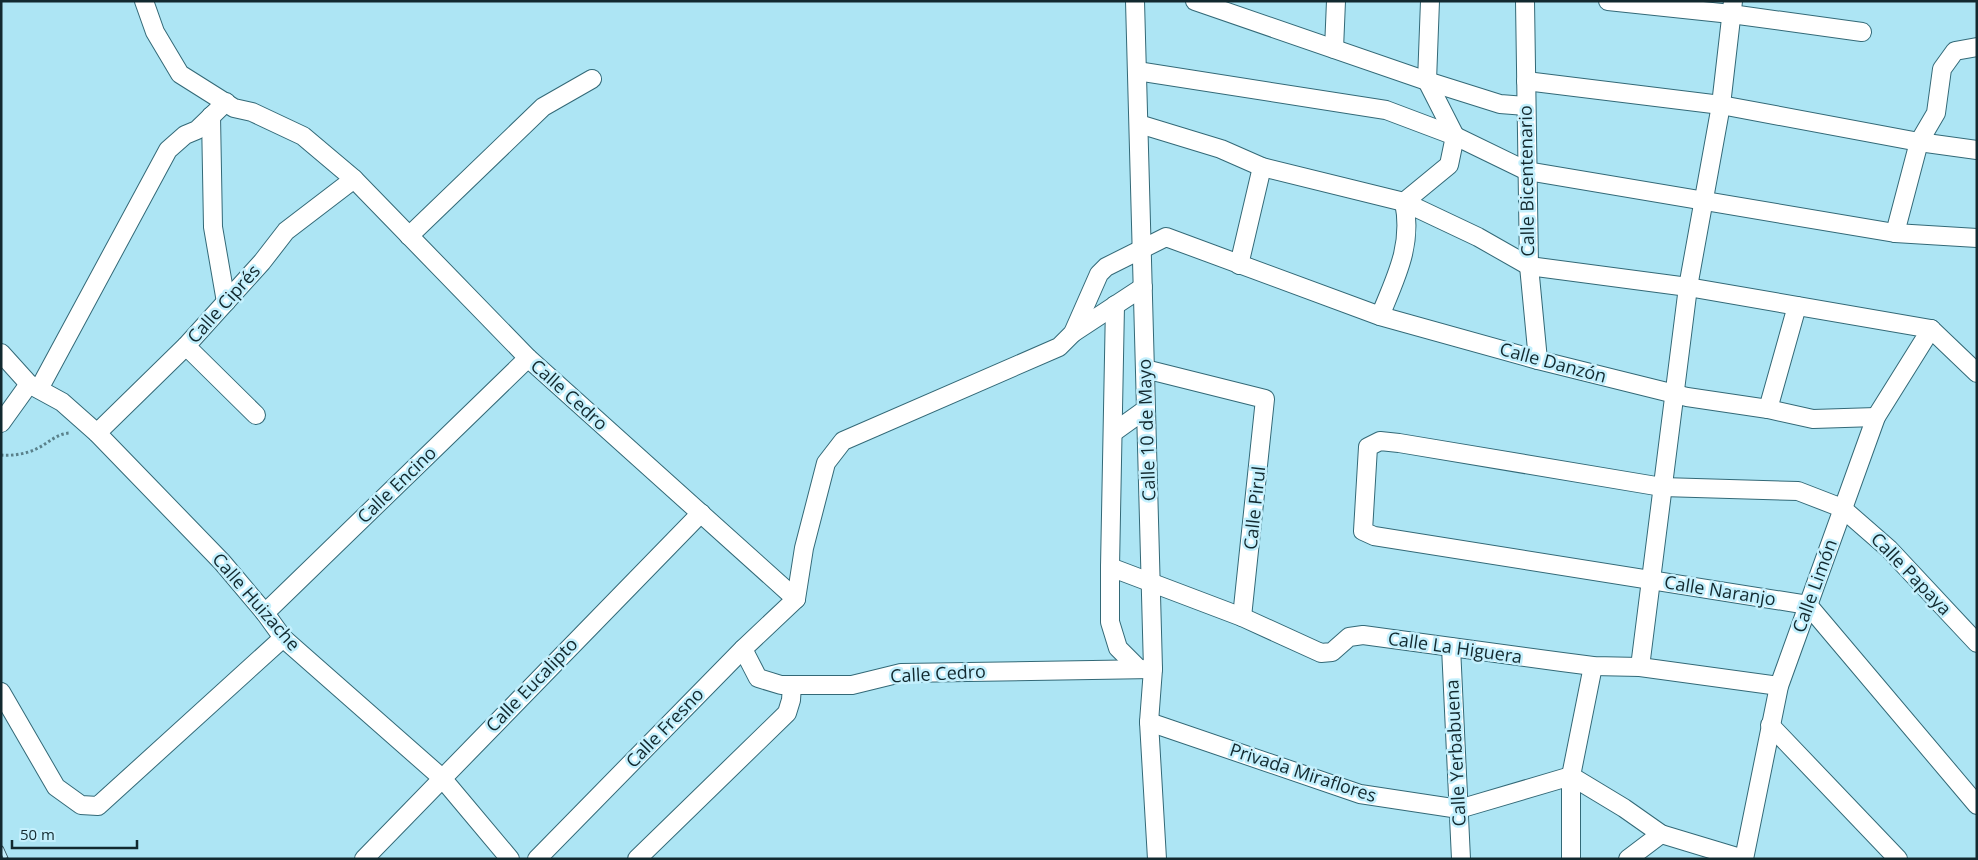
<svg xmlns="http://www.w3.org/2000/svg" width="1978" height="860" viewBox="0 0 1978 860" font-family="'Open Sans',sans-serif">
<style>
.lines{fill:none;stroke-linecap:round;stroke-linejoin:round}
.minor-casing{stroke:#336977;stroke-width:20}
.path{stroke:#5a818b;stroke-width:3;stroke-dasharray:2.5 2.5;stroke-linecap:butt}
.minor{stroke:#fff;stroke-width:18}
.rail-casing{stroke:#304d55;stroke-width:5.5}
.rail{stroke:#c4f0fd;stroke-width:4;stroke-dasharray:11;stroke-linecap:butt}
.labels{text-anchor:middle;stroke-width:5;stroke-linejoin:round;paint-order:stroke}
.street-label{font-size:18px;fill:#12292f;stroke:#c4f0fd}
</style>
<rect width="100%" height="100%" fill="#ade5f4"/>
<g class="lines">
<defs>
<g id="minor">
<polyline points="144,1 155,32 180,74 234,108 252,112 303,136 354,179 528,358 796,599"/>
<polyline points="1135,1 1153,669 1149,722 1157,859"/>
<polyline points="1195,1 1427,81 1500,104 1526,106"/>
<polyline points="1525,1 1529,266 1538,360"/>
<polyline points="1608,1 1731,14 1862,32"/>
<polyline points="1334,49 1336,1"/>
<polyline points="1137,71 1386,110 1455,136 1527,171 1895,233 1977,238"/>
<polyline points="1526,81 1721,105 1919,142 1977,150"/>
<polyline points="211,116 213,227 226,302"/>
<polyline points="1139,124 1221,149 1262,167 1404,202 1478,237 1529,266 1688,287 1931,329"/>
<polyline points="1404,202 1449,165 1455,136 1427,81 1430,1"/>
<polyline points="1895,233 1919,142 1936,113 1942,69 1955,51 1977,47"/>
<polyline points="409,236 543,107 592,79"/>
<polyline points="1239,265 1262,167"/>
<polyline points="1115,305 1110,567 1242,617 1321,653 1332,652 1349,637 1363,635 1562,662 1593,666 1640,667 1779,686"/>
<path d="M 1380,316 C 1396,277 1413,245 1404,202"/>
<polyline points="1931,329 1977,373"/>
<polyline points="1073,333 1143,287"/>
<polyline points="186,346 256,415"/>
<polyline points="1,353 29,384 62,402 97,433 222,562 265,613 283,638 442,778 510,859"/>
<polyline points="1145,369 1265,399 1242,617"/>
<polyline points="39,389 168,150 185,135 197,130 226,102"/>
<polyline points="1768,409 1797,306"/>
<polyline points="1,423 29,384"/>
<polyline points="1114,432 1146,409"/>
<polyline points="97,433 186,346 262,262 286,231 354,179"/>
<polyline points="1110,567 1110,622 1118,648 1139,669"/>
<polyline points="796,599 804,548 826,463 843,441 1059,347 1073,333 1099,274 1106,267 1166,237 1380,316 1538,360 1687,397 1768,409 1813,419 1876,417"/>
<polyline points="265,613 528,358"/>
<polyline points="1977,643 1889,549 1842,508 1798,491 1662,487 1399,443 1380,441 1368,447 1363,531 1374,536 1808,605 1977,805"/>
<polyline points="1451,647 1461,859"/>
<polyline points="743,649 758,678 781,685 852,685 901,673 1153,669"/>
<polyline points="1640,667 1688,287 1721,105 1733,1"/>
<polyline points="1,692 56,787 81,805 98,806 283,638"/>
<polyline points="1149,722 1360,794 1459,809 1571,776 1624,808 1661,834 1744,859"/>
<polyline points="1770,725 1898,859"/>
<polyline points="364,859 701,513"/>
<polyline points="537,859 743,649 796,599"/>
<polyline points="637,859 787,713 791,700 792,685"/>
<polyline points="1571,859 1571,776 1593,666"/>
<polyline points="1628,859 1661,834"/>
<polyline points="1744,859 1779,686 1876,417 1931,329"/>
</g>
</defs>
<!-- minor casing -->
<use href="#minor" class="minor-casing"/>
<!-- path -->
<path class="path" d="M 1,455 C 12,456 26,454 36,449 C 49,443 57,433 71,433"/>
<!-- minor -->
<use href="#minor" class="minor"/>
<defs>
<polyline id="rail" points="1,848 6,859"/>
</defs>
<!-- rail casing -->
<use href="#rail" class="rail-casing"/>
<!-- rail -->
<use href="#rail" class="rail"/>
</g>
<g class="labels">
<!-- street labels -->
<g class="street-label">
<text transform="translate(1527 181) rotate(-91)" y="6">Calle Bicentenario</text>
<text transform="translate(224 304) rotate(-48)" y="6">Calle Ciprés</text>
<text transform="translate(1553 363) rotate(15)" y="6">Calle Danzón</text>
<text transform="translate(569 395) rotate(42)" y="6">Calle Cedro</text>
<text transform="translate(1147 430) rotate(-92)" y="6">Calle 10 de Mayo</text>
<text transform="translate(397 485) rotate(-44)" y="6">Calle Encino</text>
<text transform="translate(1255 508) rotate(-84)" y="6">Calle Pirul</text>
<text transform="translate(1911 574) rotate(46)" y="6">Calle Papaya</text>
<text transform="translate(1815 586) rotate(-70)" y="6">Calle Limón</text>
<text transform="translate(1720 591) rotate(9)" y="6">Calle Naranjo</text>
<text transform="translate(256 602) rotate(49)" y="6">Calle Huizache</text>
<text transform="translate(1455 648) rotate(8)" y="6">Calle La Higuera</text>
<text transform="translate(938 674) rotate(-3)" y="6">Calle Cedro</text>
<text transform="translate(532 685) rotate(-46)" y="6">Calle Eucalipto</text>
<text transform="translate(665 728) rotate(-46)" y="6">Calle Fresno</text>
<text transform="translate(1456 753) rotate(-93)" y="6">Calle Yerbabuena</text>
<text transform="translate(1303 773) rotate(18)" y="6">Privada Miraflores</text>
</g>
</g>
<!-- border -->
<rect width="1978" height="860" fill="none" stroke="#12292f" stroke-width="5"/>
<!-- scale -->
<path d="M12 840v8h125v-8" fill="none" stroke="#12292f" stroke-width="2.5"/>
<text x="20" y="840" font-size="15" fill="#12292f" stroke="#c4f0fd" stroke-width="4" paint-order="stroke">50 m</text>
</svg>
